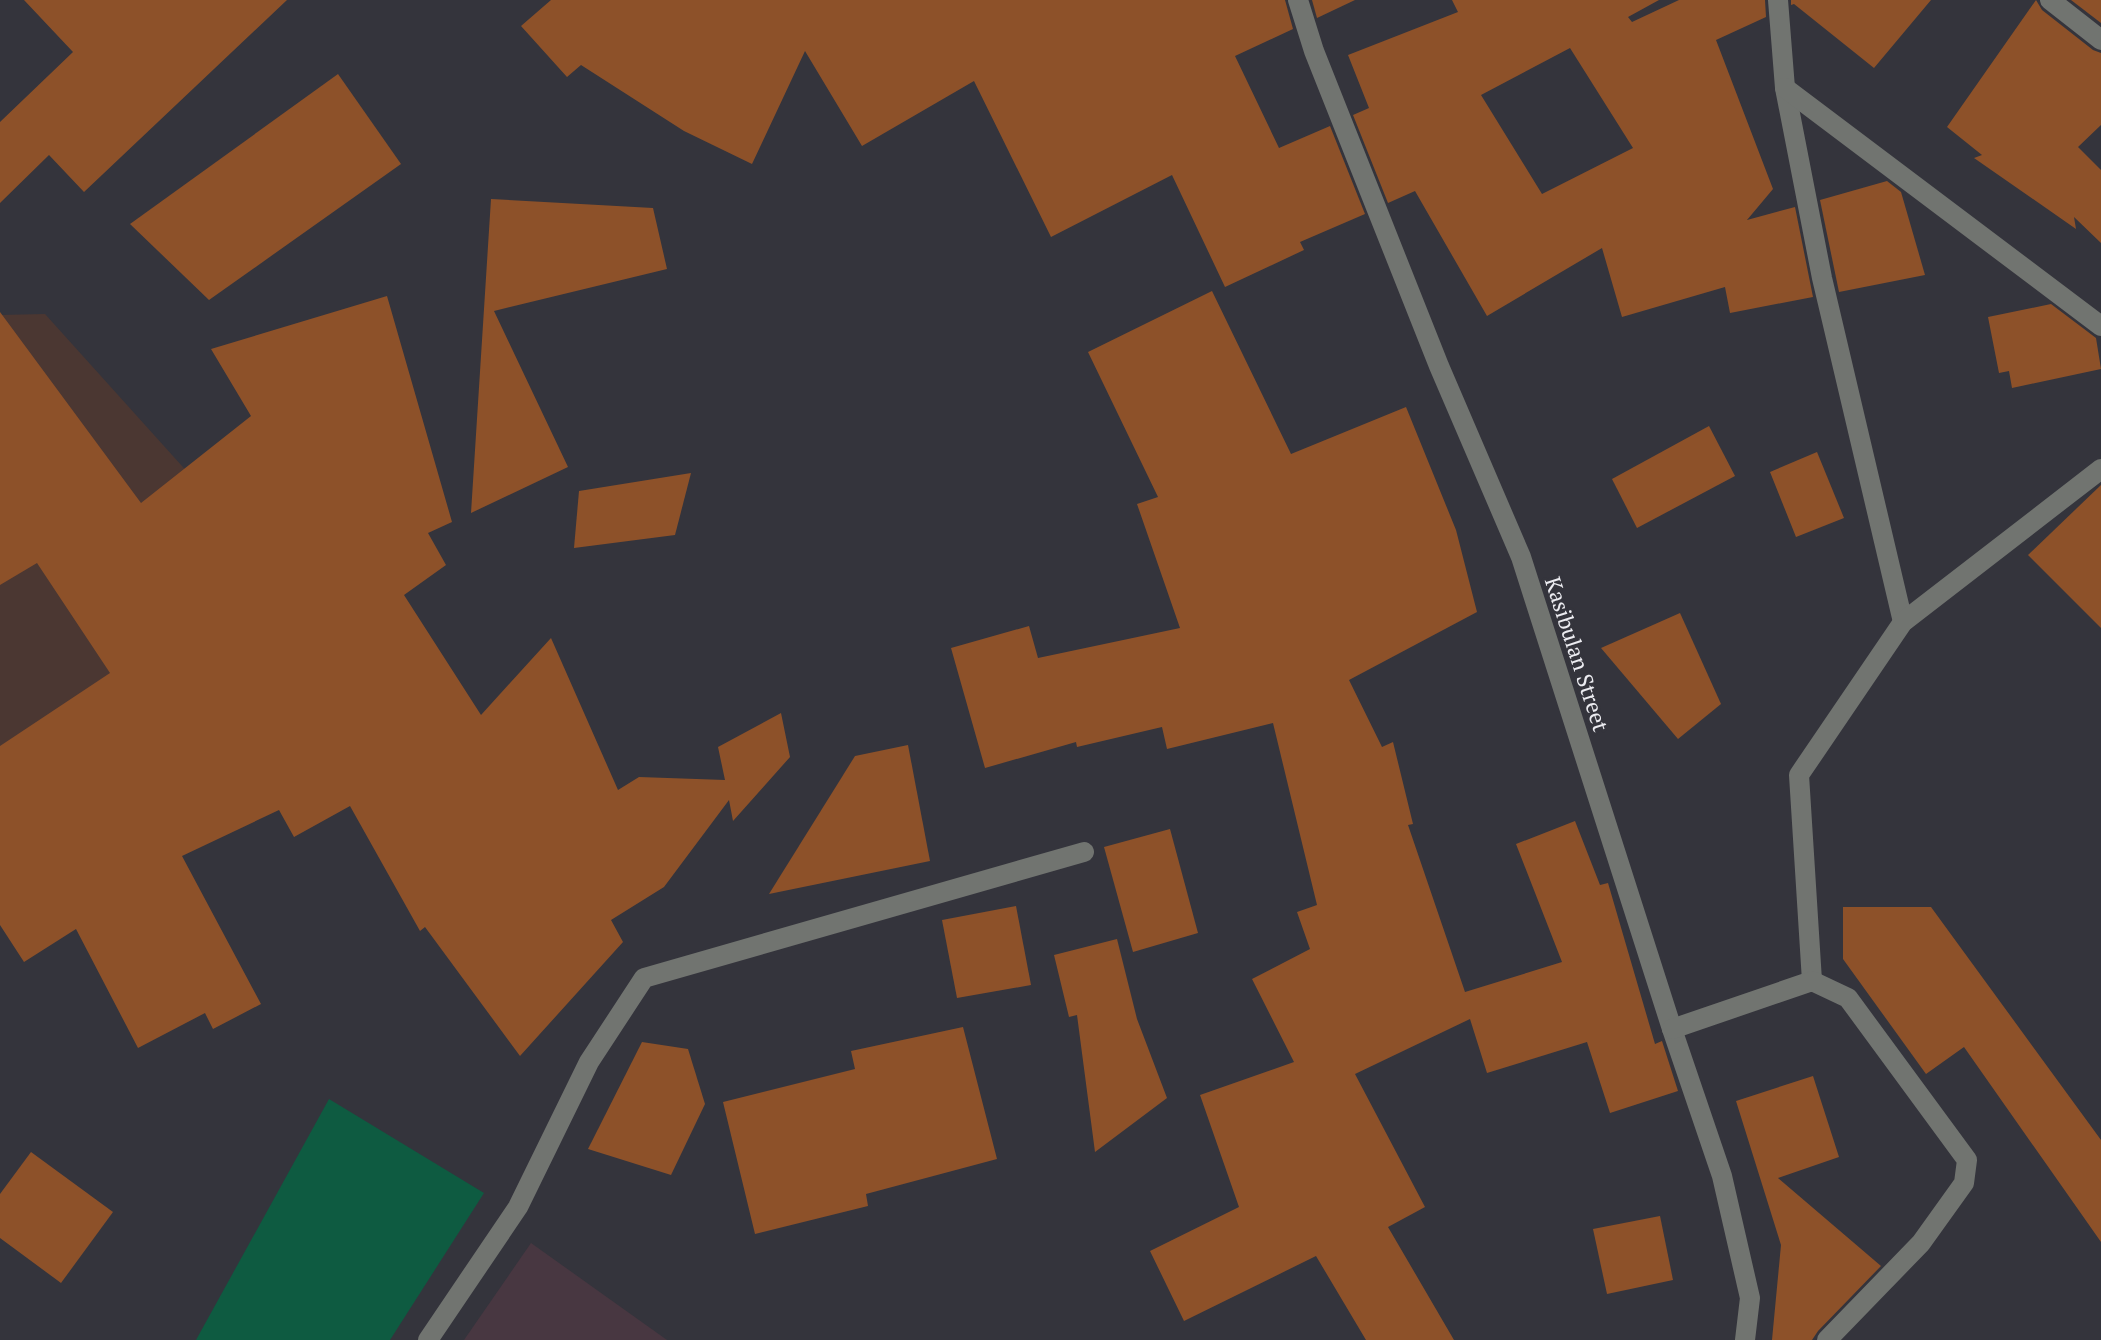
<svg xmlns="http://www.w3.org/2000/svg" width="2101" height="1340" viewBox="0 0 2101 1340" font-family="'PT Serif',serif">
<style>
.commercial{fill:#483741}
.education{fill:#4b3732}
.green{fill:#0e5b41}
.building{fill:#8d5129;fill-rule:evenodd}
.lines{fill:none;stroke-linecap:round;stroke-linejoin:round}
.street{stroke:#717470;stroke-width:20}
.labels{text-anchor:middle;stroke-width:6;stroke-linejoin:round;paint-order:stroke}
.street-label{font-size:22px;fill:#ececf1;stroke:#34343c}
</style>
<rect width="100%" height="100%" fill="#34343c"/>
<!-- commercial -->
<polygon class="commercial" points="531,1243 667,1340 464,1340"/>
<!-- education -->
<polygon class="education" points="45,314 282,577 0,894 0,315"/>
<!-- green -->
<polygon class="green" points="329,1099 484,1193 390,1340 196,1340"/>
<!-- building -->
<g class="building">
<polygon points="24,0 287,0 84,192 49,155 0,203 0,122 73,52"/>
<polygon points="551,0 1285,0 1293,29 1235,56 1279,148 1330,126 1365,214 1300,242 1304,250 1225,287 1172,175 1051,237 974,81 862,146 805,51 752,164 684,131 581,65 567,77 521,26"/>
<polygon points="1312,0 1355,0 1317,18"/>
<path d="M 1452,0 L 1659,0 L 1628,17 L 1632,22 L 1679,0 L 1765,0 L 1766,17 L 1716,40 L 1773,189 L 1747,220 L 1795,207 L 1813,297 L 1730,313 L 1725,287 L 1622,317 L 1602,248 L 1487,316 L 1415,191 L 1388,203 L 1353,115 L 1369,108 L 1348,55 L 1458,12 ZM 1570,48 L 1633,148 L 1542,194 L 1481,95 Z"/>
<polygon points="1791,0 1931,0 1874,68 1794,4 1791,5"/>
<polygon points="2036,0 2042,10 2093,50 2101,53 2101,125 2078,147 2101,170 2101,243 2074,217 2076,229 1974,158 1982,155 1947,127"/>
<polygon points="2071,0 2101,0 2101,23"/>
<polygon points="338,74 401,164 209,300 130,224"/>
<polygon points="1887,181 1901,192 1925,275 1839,292 1820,200"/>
<polygon points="491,199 653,208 667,269 494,311 568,467 471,513"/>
<polygon points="1212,291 1291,454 1406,407 1456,530 1477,612 1349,680 1382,747 1393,742 1413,824 1408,825 1465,992 1562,962 1516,844 1575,821 1600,885 1608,883 1655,1044 1662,1041 1678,1091 1610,1113 1587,1042 1487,1073 1470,1019 1355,1074 1425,1207 1388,1227 1454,1340 1366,1340 1316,1256 1184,1321 1150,1251 1239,1207 1200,1095 1294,1062 1252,979 1310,949 1297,912 1317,905 1273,723 1167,749 1162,727 1077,747 1076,742 985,768 951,648 1029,626 1038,658 1180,628 1137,504 1158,497 1088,352"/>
<polygon points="387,296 452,522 428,533 446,565 404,595 481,715 551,638 618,790 639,777 725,780 718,747 781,713 790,757 733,821 729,800 664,887 611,920 623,942 520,1056 425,927 420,931 350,806 294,837 279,810 182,856 261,1004 213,1029 205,1013 138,1048 76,929 24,962 0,925 0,746 110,673 37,563 0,585 0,312 141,503 251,416 211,349"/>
<polygon points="2051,304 2096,338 2101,369 2012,388 2009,371 1999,373 1988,317"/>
<polygon points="1709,426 1735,476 1637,528 1612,479"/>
<polygon points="1817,452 1844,518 1796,537 1770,472"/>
<polygon points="691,473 675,535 574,548 579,491"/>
<polygon points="2101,485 2101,628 2028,555"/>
<polygon points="1680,613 1721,704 1678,739 1601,648"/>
<polygon points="908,745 930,861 769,894 855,756"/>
<polygon points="1170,829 1198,933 1133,952 1104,847"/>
<polygon points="1016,906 1031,985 957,998 942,920"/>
<polygon points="1843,907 1931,907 2101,1140 2101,1242 1964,1047 1926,1074 1843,959"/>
<polygon points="1117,939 1137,1019 1167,1098 1095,1152 1077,1015 1069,1017 1054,955"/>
<polygon points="963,1027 997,1159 866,1194 868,1206 755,1234 723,1102 855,1069 851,1051"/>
<polygon points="642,1042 688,1049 705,1104 671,1175 588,1149"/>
<polygon points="1813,1076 1839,1157 1778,1178 1881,1266 1818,1331 1812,1340 1772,1340 1781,1245 1736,1101"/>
<polygon points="31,1152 113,1212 61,1283 0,1238 0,1194"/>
<polygon points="1660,1216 1673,1280 1607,1294 1593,1229"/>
</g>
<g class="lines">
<!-- street -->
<g class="street">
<polyline points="1298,0 1314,51 1439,366 1521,557 1672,1029 1722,1176 1750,1298 1745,1340"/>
<polyline points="1778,0 1785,88 1822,278 1903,622"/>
<polyline points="2050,0 2101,40"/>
<polyline points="1785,88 2101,326"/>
<polyline points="1812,981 1799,775 1903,622 2101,469"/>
<polyline points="1672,1029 1812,981 1848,998 1967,1160 1964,1183 1921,1243 1827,1340"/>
<polyline points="428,1340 518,1207 589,1062 644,978 1084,852"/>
</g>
</g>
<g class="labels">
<!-- street labels -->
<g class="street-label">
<text transform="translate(1577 654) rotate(72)" y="8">Kasibulan Street</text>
</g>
</g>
</svg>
